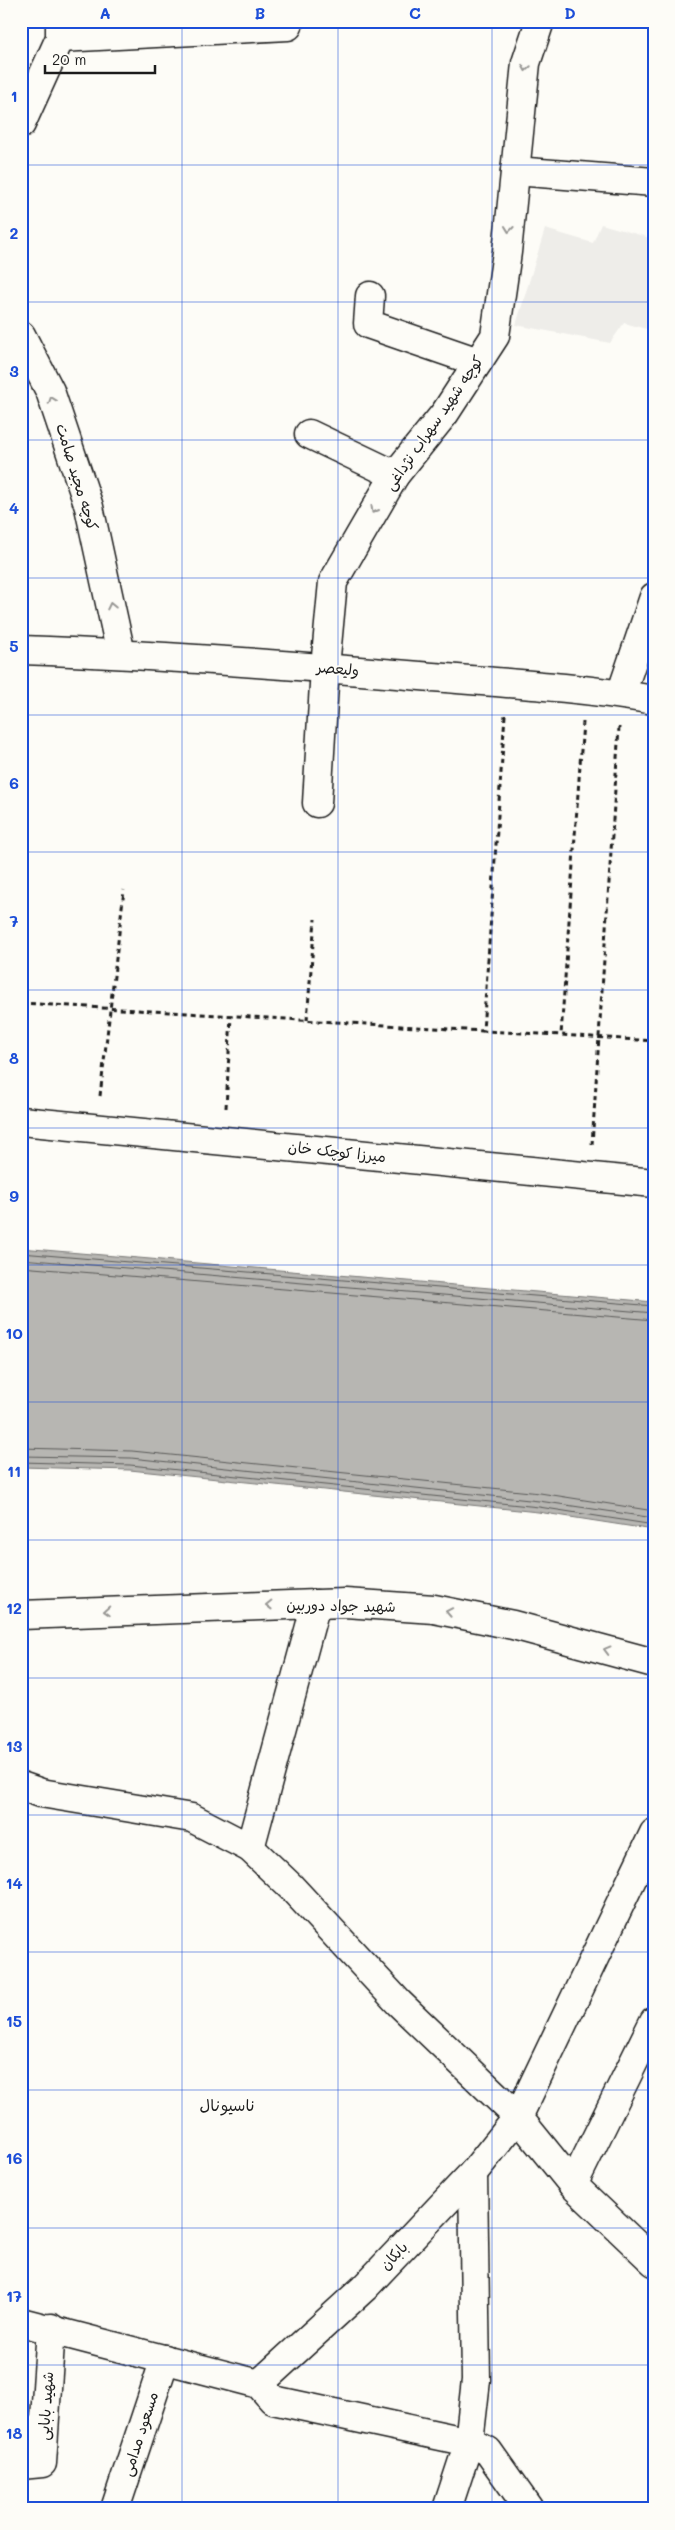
<svg xmlns="http://www.w3.org/2000/svg" width="675" height="2530" viewBox="0 0 675 2530" font-family="Mali,'Playpen Sans Arabic',sans-serif">
<style>
.built{fill:#eeede9}
.water{fill:#b7b6b2;stroke:#797876}
.lines{fill:none;stroke-linecap:round;stroke-linejoin:round}
.shore{stroke:#5a5a58;stroke-width:1}
.minor-casing{stroke:#1c1c1c;stroke-width:31}
.major-casing{stroke:#1c1c1c;stroke-width:31}
.path{stroke:#1c1c1c;stroke-width:3;stroke-dasharray:5 4;stroke-linecap:butt}
.minor{stroke:#fdfcf7;stroke-width:28}
.major{stroke:#fdfcf7;stroke-width:28}
.oneway{stroke:#989794}
.grid{fill:none;stroke:#1d4ed8;stroke-width:1;stroke-opacity:0.55}
.labels{text-anchor:middle;stroke-width:4;stroke-linejoin:round;paint-order:stroke}
.street-label{font-size:15px;fill:#1c1c1c;stroke:#fdfcf7}
.neighbourhood-label{font-size:16px;fill:#1c1c1c;stroke:#fdfcf7}
.neatline{fill:none;stroke:#1d4ed8;stroke-width:2}
.grid-label{font-size:16px;text-anchor:middle;font-weight:bold;fill:#1d4ed8}
</style>
<rect width="100%" height="100%" fill="#fdfcf7"/>
<filter id="ink" filterUnits="userSpaceOnUse"><feTurbulence type="fractalNoise" baseFrequency=".02" numOctaves="2"/><feDisplacementMap in="SourceGraphic" scale="10" xChannelSelector="R" yChannelSelector="G"/><feConvolveMatrix kernelMatrix="1 2 1 2 8 2 1 2 1" color-interpolation-filters="sRGB"/></filter>
<g filter="url(#ink)">
<!-- built -->
<polygon class="built" points="601,224 654,239 654,331 624,323 610,343 516,325 545,229 593,243"/>
<!-- water -->
<polygon class="water" points="21,1248 654,1302 654,1530 538,1512 130,1470 21,1467"/>
<g class="lines">
<!-- shore -->
<g class="shore">
<polyline points="21,1253 654,1306"/>
<polyline points="21,1259 654,1313"/>
<polyline points="21,1267 654,1320"/>
<polyline points="21,1448 132,1451 540,1493 654,1511"/>
<polyline points="21,1456 131,1458 539,1501 654,1518"/>
<polyline points="21,1462 130,1465 539,1507 654,1525"/>
</g>
<defs>
<g id="minor">
<polyline points="60,38 288,26"/>
<polyline points="21,124 60,38 60,21"/>
<polyline points="515,171 654,182"/>
<polyline points="370,296 368,324 478,362"/>
<polyline points="21,335 50,391 89,507 121,654"/>
<polyline points="309,434 395,475"/>
<path d="M 21,650 C 158,655 295,665 432,677 C 506,683 581,687 654,700"/>
<polyline points="621,694 654,597"/>
<polyline points="317,803 325,667 333,582 395,475 445,413 495,336 507,252 526,63 540,21"/>
<polyline points="21,1786 41,1793 192,1818 250,1848 291,1887 399,2003 518,2117 573,2185 654,2262"/>
<polyline points="250,1848 316,1604"/>
<polyline points="573,2185 654,2021"/>
<polyline points="21,2322 259,2384 273,2400 469,2442 488,2451 529,2509"/>
<polyline points="259,2384 364,2288 473,2173 518,2117 654,1833"/>
<polyline points="21,2465 42,2463 51,2328"/>
<polyline points="115,2509 165,2359"/>
<polyline points="447,2509 469,2442 476,2380 473,2173"/>
</g>
<g id="major">
<polyline points="21,1121 654,1183"/>
<polyline points="21,1615 345,1603 434,1609 513,1625 654,1663"/>
</g>
</defs>
<!-- minor casing -->
<use href="#minor" class="minor-casing"/>
<!-- major casing -->
<use href="#major" class="major-casing"/>
<!-- path -->
<g class="path">
<polyline points="505,715 483,1031 561,1035"/>
<polyline points="583,722 561,1035 654,1041"/>
<polyline points="21,1003 483,1031"/>
<polyline points="307,1020 315,919"/>
<polyline points="100,1096 124,890"/>
<polyline points="226,1108 231,1016"/>
<polyline points="592,1145 619,727"/>
</g>
<!-- minor -->
<use href="#minor" class="minor"/>
<!-- major -->
<use href="#major" class="major"/>
</g>
<!-- one-way arrows -->
<defs><path id="oneway-chevron" d="M-2-3.5L2.5 0L-2 3.5" fill="none" stroke-width="1.6" stroke-linecap="round" stroke-linejoin="round" transform="scale(1.25)"/></defs>
<g class="oneway">
<use href="#oneway-chevron" transform="translate(526 68) rotate(99)"/>
<use href="#oneway-chevron" transform="translate(509 229) rotate(96)"/>
<use href="#oneway-chevron" transform="translate(52 400) rotate(-109)"/>
<use href="#oneway-chevron" transform="translate(374 510) rotate(120)"/>
<use href="#oneway-chevron" transform="translate(111 606) rotate(-102)"/>
<use href="#oneway-chevron" transform="translate(269 1605) rotate(179)"/>
<use href="#oneway-chevron" transform="translate(107 1611) rotate(177)"/>
<use href="#oneway-chevron" transform="translate(449 1612) rotate(-169)"/>
<use href="#oneway-chevron" transform="translate(607 1650) rotate(-165)"/>
</g>
</g>
<!-- grid -->
<path class="grid" d="M 182,21 L 182,2509M 338,21 L 338,2509M 492,21 L 492,2509M 21,165 L 654,165M 21,302 L 654,302M 21,440 L 654,440M 21,578 L 654,578M 21,715 L 654,715M 21,852 L 654,852M 21,990 L 654,990M 21,1128 L 654,1128M 21,1265 L 654,1265M 21,1402 L 654,1402M 21,1540 L 654,1540M 21,1678 L 654,1678M 21,1815 L 654,1815M 21,1952 L 654,1952M 21,2090 L 654,2090M 21,2228 L 654,2228M 21,2365 L 654,2365"/>
<g class="labels">
<!-- street labels -->
<g class="street-label">
<text transform="translate(434 423) rotate(-55)" y="5">کوچه شهید سهراب نژداغی</text>
<text transform="translate(77 477) rotate(73)" y="5">کوچه مجید صامت</text>
<text transform="translate(338 669) rotate(5)" y="5">ولیعصر</text>
<text transform="translate(337 1152) rotate(6)" y="5">میرزا کوچک خان</text>
<text transform="translate(341 1606) rotate(1)" y="5">شهید جواد دوربین</text>
<text transform="translate(394 2256) rotate(-46)" y="5">بابکان</text>
<text transform="translate(46 2406) rotate(-86)" y="5">شهید بابایی</text>
<text transform="translate(140 2434) rotate(-72)" y="5">مسعود مدامی</text>
</g>
<!-- neighbourhood labels -->
<g class="neighbourhood-label">
<text x="227" y="2111">ناسیونال</text>
</g>
</g>
<!-- margin -->
<rect width="675" height="2530" fill="none" stroke="#fdfcf7" stroke-width="55"/>
<!-- scale -->
<path d="M45 65v8h110v-8" fill="none" stroke="#1c1c1c" stroke-width="2.5"/>
<text x="52" y="65" font-size="15" fill="#1c1c1c" stroke="#fdfcf7" stroke-width="4" paint-order="stroke">20 m</text>
<rect x="28" y="28" width="620" height="2474" class="neatline"/>
<g class="grid-label">
<text x="105" y="19">A</text>
<text x="260" y="19">B</text>
<text x="415" y="19">C</text>
<text x="570" y="19">D</text>
<text x="14" y="102">1</text>
<text x="14" y="239">2</text>
<text x="14" y="377">3</text>
<text x="14" y="514">4</text>
<text x="14" y="652">5</text>
<text x="14" y="789">6</text>
<text x="14" y="927">7</text>
<text x="14" y="1064">8</text>
<text x="14" y="1202">9</text>
<text x="14" y="1339">10</text>
<text x="14" y="1477">11</text>
<text x="14" y="1614">12</text>
<text x="14" y="1752">13</text>
<text x="14" y="1889">14</text>
<text x="14" y="2027">15</text>
<text x="14" y="2164">16</text>
<text x="14" y="2302">17</text>
<text x="14" y="2439">18</text>
</g>
</svg>
